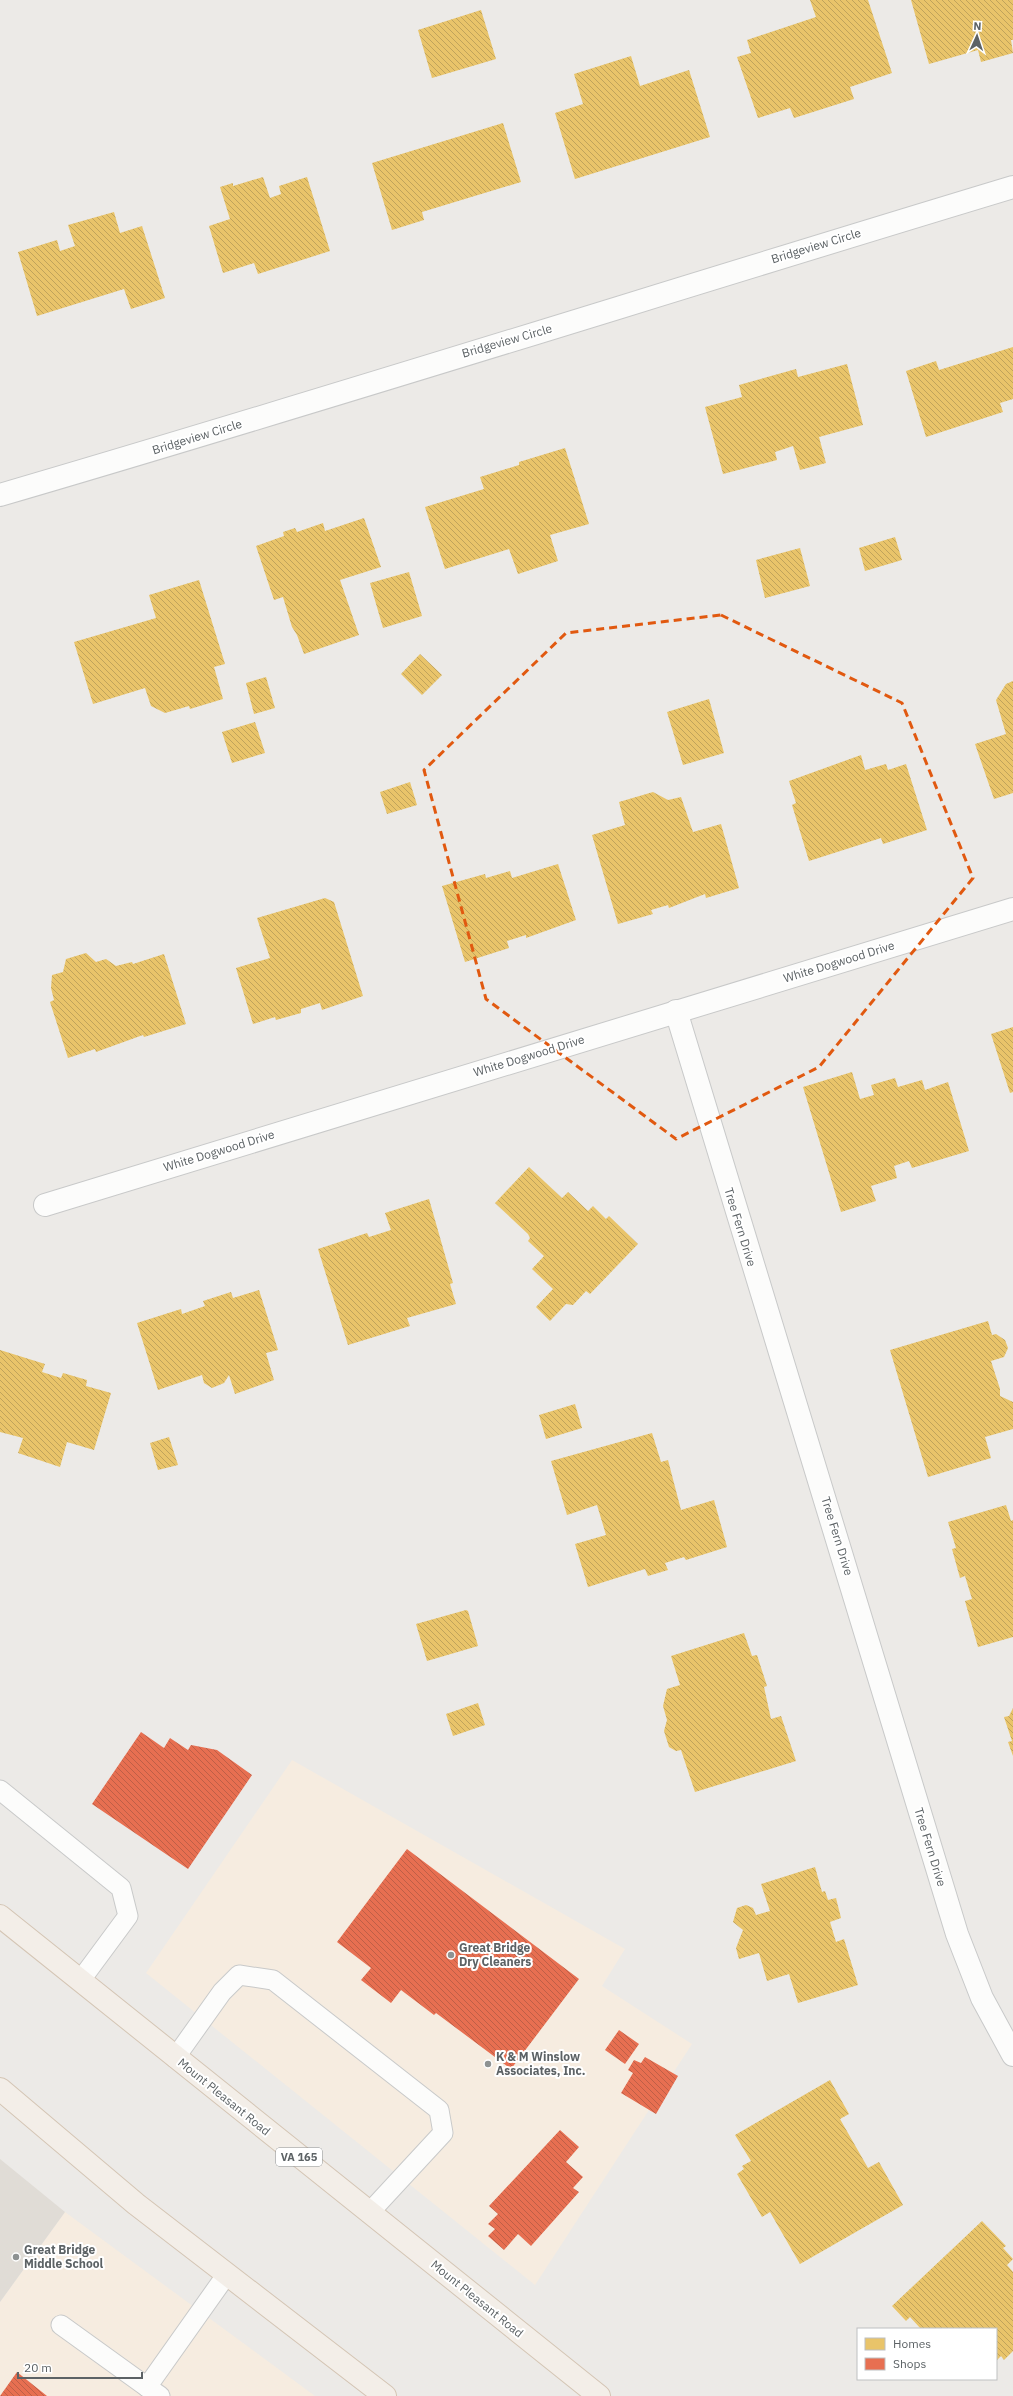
<svg xmlns="http://www.w3.org/2000/svg" width="1013" height="2396" viewBox="0 0 1013 2396" font-family="'IBM Plex Sans',sans-serif">
<style>
.commercial{fill:#f6ece0}
.education{fill:#e0dcd6}
.homes{fill:url(#homes-back-hatch)}
.shops{fill:url(#shops-back-hatch)}
.lines{fill:none;stroke-linecap:round;stroke-linejoin:round}
.service-casing{stroke:#c8c9c9;stroke-width:21}
.minor-casing{stroke:#c8c9c9;stroke-width:24}
.primary-casing{stroke:#d4c5b4;stroke-width:24}
.service{stroke:#fcfcfb;stroke-width:19}
.minor{stroke:#fcfcfb;stroke-width:22}
.primary{stroke:#f3eee8;stroke-width:22}
.marked{fill:none;stroke:#e15910;stroke-width:3;stroke-dasharray:8 5;stroke-linejoin:round}
.poi-dot{fill:#8e9292;stroke:#fff;stroke-width:1.5}
.labels{text-anchor:middle;stroke-width:4;stroke-linejoin:round;paint-order:stroke}
.shield{fill:#fff;stroke:#8d9193;stroke-width:1}
.shield-label{font-size:11px;font-weight:bold;fill:#5c6265}
.street-label{font-size:12px;fill:#5c6265;stroke:#fff}
.poi-label{font-size:12px;font-weight:bold;fill:#5c6265;stroke:#fff;text-anchor:start}
</style>
<defs>
<pattern id="homes-back-hatch" width="6" height="6" patternUnits="userSpaceOnUse"><rect width="6" height="6" fill="#e9c46a"/><path d="M-1 5l2 2M0 0l6 6M5-1l2 2" fill="none" stroke="#c0a35b"/></pattern>
<pattern id="shops-back-hatch" width="6" height="6" patternUnits="userSpaceOnUse"><rect width="6" height="6" fill="#e76f51"/><path d="M-1 5l2 2M0 0l6 6M5-1l2 2" fill="none" stroke="#be5f47"/></pattern>
</defs>
<rect width="100%" height="100%" fill="#eceae7"/>
<!-- commercial -->
<g class="commercial">
<polygon points="292,1760 625,1949 602,1986 692,2044 535,2285 146,1973"/>
<polygon points="65,2212 315,2396 0,2396 0,2302"/>
</g>
<!-- education -->
<polygon class="education" points="0,2159 65,2212 0,2302"/>
<!-- homes -->
<g class="homes">
<polygon points="810,0 868,0 892,73 850,87 854,99 794,118 790,108 758,118 737,57 751,53 747,40 816,17"/>
<polygon points="911,0 1013,0 1013,40 1011,40 1013,53 981,62 978,50 929,64"/>
<polygon points="481,10 496,59 432,78 418,30"/>
<polygon points="631,56 640,86 689,70 710,137 575,179 555,113 583,104 574,74"/>
<polygon points="503,123 521,182 422,212 424,220 392,230 372,163"/>
<polygon points="263,177 270,198 281,194 279,186 307,177 330,251 258,274 254,263 223,273 209,226 230,219 220,187 233,183 233,186"/>
<polygon points="114,212 120,233 142,226 165,298 131,309 124,289 37,316 18,252 57,240 60,251 75,246 68,225"/>
<polygon points="1013,347 1013,399 1000,403 1003,412 926,437 906,371 936,361 939,370"/>
<polygon points="847,364 863,425 819,437 826,463 800,470 793,446 775,452 777,460 723,474 705,407 742,397 739,385 796,369 798,377"/>
<polygon points="565,448 589,524 550,535 558,561 518,574 509,549 445,569 425,507 484,489 480,477 519,465 519,462"/>
<polygon points="364,518 381,567 340,580 359,635 304,654 297,635 292,627 283,597 274,600 256,546 284,536 283,532 295,528 297,532 323,523 325,531"/>
<polygon points="895,537 902,560 865,571 859,548"/>
<polygon points="800,548 810,586 765,598 756,560"/>
<polygon points="409,572 422,616 383,628 370,583"/>
<polygon points="199,580 225,664 214,667 223,699 190,709 189,706 165,713 151,706 145,688 93,704 74,642 156,618 149,595"/>
<polygon points="420,654 442,675 422,695 401,674"/>
<polygon points="266,677 275,708 254,714 246,683"/>
<polygon points="1013,681 1013,793 994,799 975,744 1006,734 996,700 1006,684"/>
<polygon points="709,699 724,753 683,765 667,712"/>
<polygon points="255,722 265,753 232,763 222,732"/>
<polygon points="861,755 865,770 886,764 888,770 906,764 927,830 883,844 881,838 809,861 792,805 796,803 789,781"/>
<polygon points="410,782 417,805 387,814 380,792"/>
<polygon points="653,792 668,800 681,797 693,832 721,824 739,888 706,898 705,894 669,908 668,905 651,910 653,914 618,924 592,835 625,825 619,802"/>
<polygon points="558,864 576,920 526,938 526,935 507,941 509,948 465,962 442,886 485,874 486,878 510,871 512,878"/>
<polygon points="325,898 334,902 363,996 322,1010 320,1003 301,1009 301,1013 276,1020 275,1017 253,1024 236,968 270,958 257,918"/>
<polygon points="86,953 96,962 106,959 116,966 132,962 133,964 164,954 186,1024 144,1037 143,1035 96,1052 95,1049 68,1058 50,1002 54,1000 51,988 52,975 63,972 66,959"/>
<polygon points="1013,1027 1013,1092 1010,1093 991,1034"/>
<polygon points="852,1072 860,1099 874,1095 871,1085 895,1078 898,1087 922,1080 925,1090 948,1082 969,1151 912,1168 909,1161 894,1166 897,1178 871,1186 876,1201 841,1212 803,1087"/>
<polygon points="529,1167 562,1198 568,1192 588,1211 593,1206 606,1219 609,1216 638,1244 590,1294 586,1291 573,1305 566,1304 550,1321 536,1307 553,1289 532,1269 544,1256 528,1241 530,1238 528,1234 495,1203"/>
<polygon points="429,1199 453,1283 450,1284 456,1304 407,1318 410,1326 348,1345 318,1249 367,1233 369,1237 391,1230 385,1213"/>
<polygon points="259,1290 278,1350 266,1353 274,1380 235,1394 229,1375 224,1383 212,1388 204,1383 202,1375 158,1390 137,1323 181,1309 182,1314 205,1306 203,1301 231,1292 233,1298"/>
<polygon points="988,1321 992,1335 996,1334 1005,1340 1008,1348 1004,1357 991,1361 1000,1389 1000,1396 1013,1402 1013,1429 985,1437 991,1458 928,1477 890,1350"/>
<polygon points="0,1350 45,1364 42,1372 61,1378 63,1373 87,1380 86,1386 111,1393 94,1450 67,1442 60,1467 18,1453 23,1438 0,1432"/>
<polygon points="575,1404 582,1428 546,1439 539,1415"/>
<polygon points="652,1433 661,1462 668,1460 681,1510 714,1500 727,1547 686,1560 684,1557 665,1563 668,1570 648,1576 645,1569 588,1587 575,1544 606,1535 597,1505 567,1515 551,1461"/>
<polygon points="169,1437 178,1465 158,1470 150,1443"/>
<polygon points="1006,1505 1011,1521 1013,1520 1013,1637 978,1647 965,1601 972,1599 965,1576 960,1578 952,1549 956,1548 948,1522"/>
<polygon points="466,1610 468,1611 478,1646 427,1661 416,1624"/>
<polygon points="744,1633 752,1656 757,1655 767,1686 764,1687 771,1719 781,1716 796,1761 695,1792 681,1750 676,1751 669,1747 664,1731 667,1720 663,1706 667,1689 680,1685 671,1656"/>
<polygon points="478,1703 485,1725 453,1736 446,1714"/>
<polygon points="1013,1708 1013,1756 1008,1742 1012,1741 1004,1717 1009,1716"/>
<polygon points="815,1867 822,1892 825,1891 828,1900 836,1898 841,1918 830,1922 836,1942 844,1939 858,1985 798,2003 789,1974 767,1981 759,1953 739,1959 736,1948 743,1930 733,1922 737,1908 746,1905 753,1908 756,1915 770,1911 761,1884"/>
<polygon points="830,2080 849,2114 840,2119 868,2168 879,2162 903,2205 800,2264 770,2212 762,2217 737,2174 744,2169 742,2166 751,2161 735,2135"/>
<polygon points="982,2221 1006,2246 1003,2248 1013,2259 1007,2265 1013,2272 1013,2351 1004,2360 1001,2356 996,2361 996,2329 921,2329 910,2317 906,2321 892,2306"/>
</g>
<!-- shops -->
<g class="shops">
<polygon points="141,1732 164,1748 170,1738 188,1750 191,1745 217,1750 252,1775 188,1869 92,1804"/>
<polygon points="407,1849 579,1979 511,2069 436,2013 434,2015 401,1990 391,2003 361,1980 371,1968 337,1942"/>
<polygon points="619,2030 639,2044 625,2064 605,2050"/>
<polygon points="645,2057 678,2076 656,2114 621,2093 633,2073 628,2070 634,2060 641,2063"/>
<polygon points="560,2130 579,2147 566,2162 583,2177 573,2188 579,2192 531,2246 518,2234 504,2250 488,2236 495,2229 488,2224 498,2214 489,2206"/>
<polygon points="17,2372 47,2396 0,2396"/>
</g>
<g class="lines">
<defs>
<g id="service">
<polyline points="0,1790 121,1888 128,1916 80,1981"/>
<polyline points="175,2058 222,1992 239,1975 273,1980 439,2110 443,2133 369,2213"/>
<polyline points="61,2325 147,2387 227,2274"/>
<polyline points="147,2387 160,2396"/>
</g>
<g id="minor">
<path d="M 0,495 C 339,396 675,289 1013,187"/>
<polyline points="676,1011 957,1934 982,1998 1013,2055"/>
<polyline points="45,1205 1013,909"/>
</g>
<g id="primary">
<polyline points="0,1916 599,2396"/>
<polyline points="0,2089 136,2204 385,2396"/>
</g>
</defs>
<!-- service casing -->
<use href="#service" class="service-casing"/>
<!-- minor casing -->
<use href="#minor" class="minor-casing"/>
<!-- primary casing -->
<use href="#primary" class="primary-casing"/>
<!-- service -->
<use href="#service" class="service"/>
<!-- minor -->
<use href="#minor" class="minor"/>
<!-- primary -->
<use href="#primary" class="primary"/>
</g>
<!-- marked area -->
<path class="marked" d="M 721,615 L 902,703 L 973,878 L 819,1067 L 676,1139 L 486,999 L 424,770 L 566,633 Z"/>
<!-- markers -->
<g class="poi-dot">
<circle cx="451" cy="1955" r="4"/>
<circle cx="488" cy="2064" r="4"/>
<circle cx="16" cy="2257" r="4"/>
</g>
<g class="labels">
<!-- shield labels -->
<rect class="shield" x="276" y="2148" width="46" height="18" rx="3"/>
<g class="shield-label">
<text x="299" y="2161">VA 165</text>
</g>
<!-- street labels -->
<g class="street-label">
<text transform="translate(816 246) rotate(-17)" y="4">Bridgeview Circle</text>
<text transform="translate(507 341) rotate(-16)" y="4">Bridgeview Circle</text>
<text transform="translate(197 437) rotate(-17)" y="4">Bridgeview Circle</text>
<text transform="translate(839 962) rotate(-17)" y="4">White Dogwood Drive</text>
<text transform="translate(529 1056) rotate(-17)" y="4">White Dogwood Drive</text>
<text transform="translate(219 1151) rotate(-17)" y="4">White Dogwood Drive</text>
<text transform="translate(740 1227) rotate(73)" y="4">Tree Fern Drive</text>
<text transform="translate(837 1536) rotate(73)" y="4">Tree Fern Drive</text>
<text transform="translate(930 1847) rotate(73)" y="4">Tree Fern Drive</text>
<text transform="translate(224 2097) rotate(39)" y="4">Mount Pleasant Road</text>
<text transform="translate(477 2299) rotate(39)" y="4">Mount Pleasant Road</text>
</g>
<!-- poi labels -->
<g class="poi-label">
<text x="459" y="1952">Great Bridge<tspan x="459" dy="14">Dry Cleaners</tspan></text>
<text x="496" y="2061">K &amp; M Winslow<tspan x="496" dy="14">Associates, Inc.</tspan></text>
<text x="24" y="2254">Great Bridge<tspan x="24" dy="14">Middle School</tspan></text>
</g>
</g>
<!-- legend -->
<rect x="857" y="2328" width="140" height="52" fill="#ffffff" stroke="#bec0c1"/>
<rect x="865" y="2338" width="20" height="12" fill="#e9c46a" stroke="#bec0c1"/>
<text x="893" y="2348" font-size="12" fill="#5c6265">Homes</text>
<rect x="865" y="2358" width="20" height="12" fill="#e76f51" stroke="#bec0c1"/>
<text x="893" y="2368" font-size="12" fill="#5c6265">Shops</text>
<!-- north arrow -->
<g transform="translate(977 36) rotate(3)" stroke="#ffffff" stroke-width="3" paint-order="stroke">
<path d="M0-3L7 15L0 10L-7 15Z" fill="#5c6265"/>
<text y="-6" font-size="11" font-weight="bold" text-anchor="middle" fill="#5c6265">N</text>
</g>
<!-- scale -->
<path d="M18 2372v6h124v-6" fill="none" stroke="#5c6265" stroke-width="2"/>
<text x="24" y="2372" font-size="12" fill="#5c6265" stroke="#ffffff" stroke-width="3" paint-order="stroke">20 m</text>
</svg>
